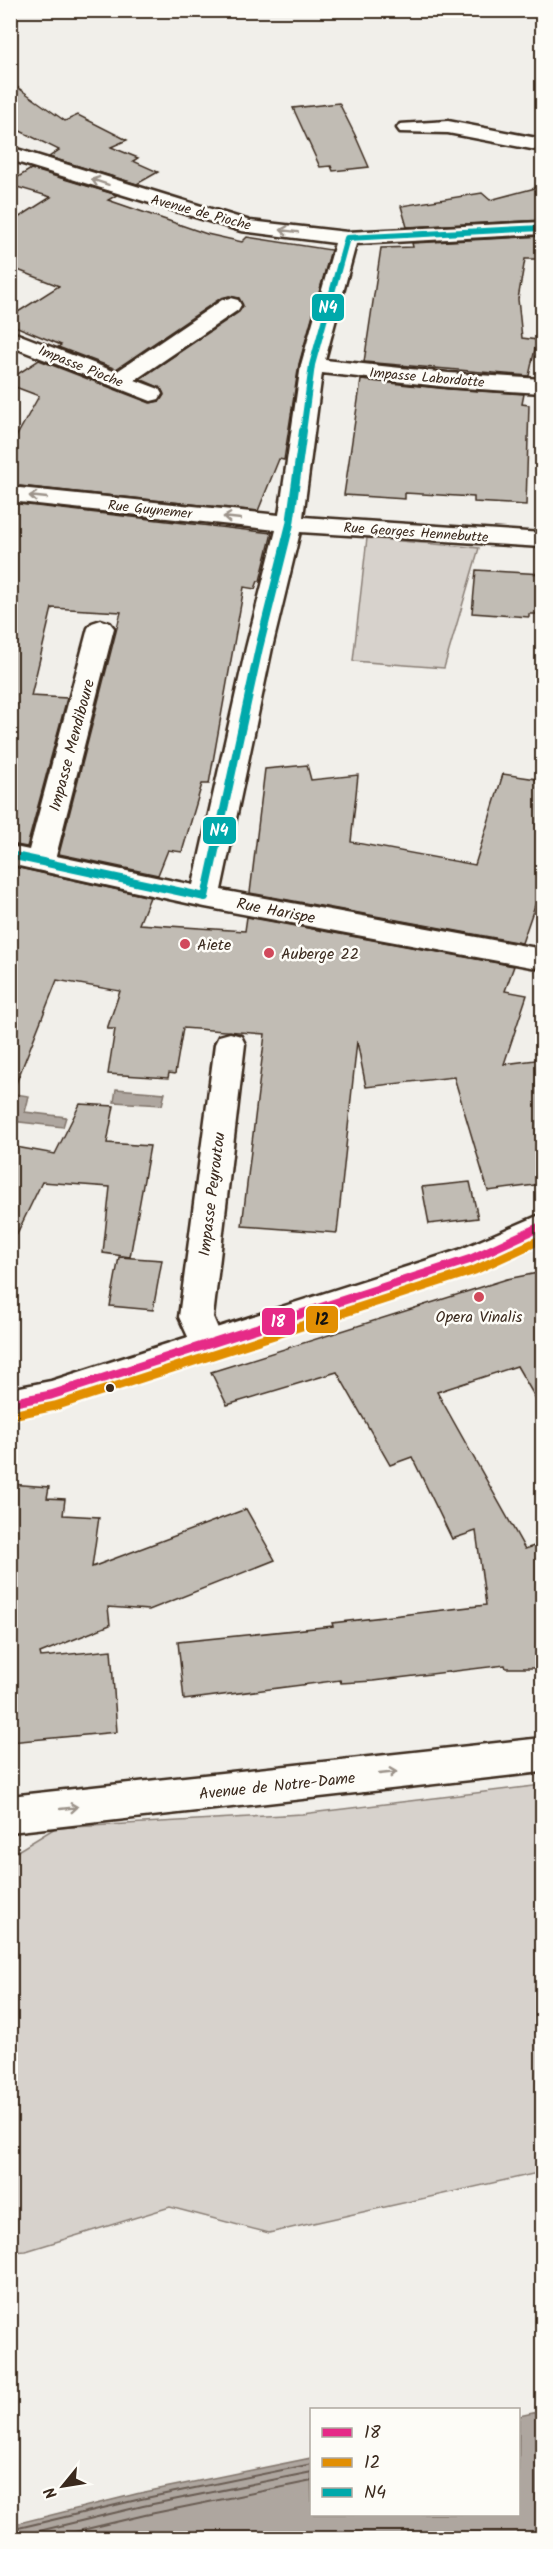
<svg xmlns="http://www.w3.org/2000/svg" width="553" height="2549" viewBox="0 0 553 2549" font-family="Kalam,sans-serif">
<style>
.green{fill:#d7d2cc;stroke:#897e75;stroke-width:1.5}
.water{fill:#aea69f;stroke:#80746b;stroke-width:1.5}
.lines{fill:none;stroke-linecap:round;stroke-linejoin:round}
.shore{stroke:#695c52;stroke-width:2}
.building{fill:#c1bcb4;stroke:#3b2a1e;stroke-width:1.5}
.street-casing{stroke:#3b2a1e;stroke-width:5}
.secondary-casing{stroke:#3b2a1e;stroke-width:5}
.street{fill:#fdfcf7;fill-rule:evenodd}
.secondary{fill:#fdfcf7;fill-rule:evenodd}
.bus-1-casing{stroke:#fdfcf7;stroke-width:14}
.bus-2-casing{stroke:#fdfcf7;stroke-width:14}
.bus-3-far1-casing{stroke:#fdfcf7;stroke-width:9}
.bus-3-casing{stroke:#fdfcf7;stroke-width:11}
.bus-1{stroke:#e62987;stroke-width:9}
.bus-2{stroke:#e28f03;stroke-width:9}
.bus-3-far1{stroke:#00a9ab;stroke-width:6}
.bus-3{stroke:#00a9ab;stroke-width:8}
.oneway{stroke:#9c938a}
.poi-dot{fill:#d1495b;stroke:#fdfcf7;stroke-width:2}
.bus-dot{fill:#3b2a1e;stroke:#fdfcf7;stroke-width:2}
.labels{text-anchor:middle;stroke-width:5;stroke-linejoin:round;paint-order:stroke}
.far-street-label{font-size:14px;fill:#3b2a1e;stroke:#fdfcf7}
.street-label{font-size:16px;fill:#3b2a1e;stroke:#fdfcf7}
.poi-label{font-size:16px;fill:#3b2a1e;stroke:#fdfcf7;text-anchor:start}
.line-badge{stroke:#fdfcf7;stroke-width:2}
.badge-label{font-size:16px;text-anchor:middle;font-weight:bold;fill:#fff}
.pale-badge-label{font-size:16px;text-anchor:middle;font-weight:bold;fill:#111}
</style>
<rect width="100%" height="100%" fill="#f1efea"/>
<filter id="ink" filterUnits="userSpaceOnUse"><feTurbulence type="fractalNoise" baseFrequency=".0167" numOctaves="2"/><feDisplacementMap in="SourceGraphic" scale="12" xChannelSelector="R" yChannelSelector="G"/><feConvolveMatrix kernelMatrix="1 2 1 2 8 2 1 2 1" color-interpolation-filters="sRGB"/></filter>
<g filter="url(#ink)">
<!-- green -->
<g class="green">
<polygon points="367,538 479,548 444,668 353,661"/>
<polygon points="542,1785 542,2172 269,2233 170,2207 26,2251 11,2252 11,1855 55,1828 302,1814"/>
</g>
<!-- water -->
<g class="water">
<polygon points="116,1089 165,1093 162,1105 114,1102"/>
<polygon points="15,1094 29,1096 25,1112 66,1117 63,1127 11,1121 11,1108"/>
<polygon points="542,2411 542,2538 11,2538 11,2525 140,2493 311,2458 312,2514 518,2514 519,2416"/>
</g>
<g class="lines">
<!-- shore -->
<g class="shore">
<polyline points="10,2530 141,2499 312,2464"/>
<polyline points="10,2538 143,2506 312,2472"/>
<polyline points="49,2538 145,2515 312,2481"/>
</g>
</g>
<!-- building -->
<g class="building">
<polygon points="10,82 65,121 78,115 127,140 111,147 138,158 133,161 158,172 137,184 49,157 59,150 10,126"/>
<polygon points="339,103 355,135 369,167 333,171 331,166 320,167 293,108"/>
<polygon points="31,169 117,195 108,200 207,234 242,242 247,237 331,250 299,364 284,460 279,459 258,511 10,485 10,448 39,396 10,385 10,379 39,360 150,403 160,401 164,395 161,388 140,379 239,312 243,306 239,298 229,296 221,298 116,369 58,347 61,345 10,324 10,317 59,286 10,267 10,223 51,197 10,185 10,182"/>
<polygon points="543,186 543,220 407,227 401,206 482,193 490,200"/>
<polygon points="543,236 543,259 525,259 518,299 522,338 537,340 529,376 364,362 381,248 413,247 412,243"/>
<polygon points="361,380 448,389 524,394 522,404 529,405 526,505 474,502 474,497 405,493 405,499 344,495"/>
<polygon points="10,503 272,533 260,581 258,581 255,589 244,587 209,784 202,784 182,852 168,850 158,875 59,854 121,612 52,608 31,696 67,698 27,847 10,844 10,560 14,552 10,552"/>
<polygon points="476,570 543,574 543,614 529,614 529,617 472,613"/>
<polygon points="307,765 311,780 358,775 351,842 475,865 503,774 543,780 543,882 522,943 250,893 265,769"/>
<polygon points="10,866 150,897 139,924 245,931 247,917 514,966 505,991 527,995 504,1064 543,1059 543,1184 488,1191 454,1077 366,1087 357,1041 337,1233 242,1226 265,1034 183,1028 175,1074 169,1073 168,1078 108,1074 115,1029 107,1029 120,991 57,980 13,1091 10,1091"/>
<polygon points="80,1104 114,1106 107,1143 150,1146 130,1257 103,1253 110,1187 42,1182 10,1248 10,1146 55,1154"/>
<polygon points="470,1182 478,1218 429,1224 422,1187"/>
<polygon points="119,1257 162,1260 153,1310 110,1306"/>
<polygon points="543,1272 543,1411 517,1366 437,1392 525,1549 543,1543 543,1668 506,1668 505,1665 373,1681 341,1683 340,1680 184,1700 178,1642 333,1626 332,1623 486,1605 476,1531 452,1539 412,1457 390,1465 337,1372 227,1405 211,1372 507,1279"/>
<polygon points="10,1484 49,1487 47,1498 65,1499 63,1515 99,1517 92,1567 246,1509 275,1560 149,1610 108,1607 110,1625 40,1653 41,1657 111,1650 117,1732 10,1742"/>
</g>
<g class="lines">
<defs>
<g id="street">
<polygon points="448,121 542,139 542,151 448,133 400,132 397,128 400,124"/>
<polygon points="10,147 250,221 347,232 542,222 542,234 356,244 325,360 448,373 542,379 542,393 448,387 322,373 303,517 542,533 542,547 300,532 272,648 221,890 542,949 542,969 205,907 10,864 10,846 29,850 88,628 92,623 101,620 110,623 114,628 56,856 193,885 246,648 276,530 10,501 10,487 279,515 301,365 335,243 241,231 10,160"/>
<polygon points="230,298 238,300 241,305 238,310 135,380 159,389 162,394 159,399 151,401 10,346 10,331 116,372 222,300"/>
<polygon points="230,1033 241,1036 245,1044 213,1317 224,1343 219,1352 207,1356 195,1352 179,1317 215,1044 219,1036"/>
<polygon points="542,1738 542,1772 10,1832 10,1796"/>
</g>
<polygon id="secondary" points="542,1214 542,1240 483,1268 51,1409 10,1417 10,1389 51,1381 459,1250"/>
</defs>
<!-- street casing -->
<use href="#street" class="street-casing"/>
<!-- secondary casing -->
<use href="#secondary" class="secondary-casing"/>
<!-- street -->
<use href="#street" class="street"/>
<!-- secondary -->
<use href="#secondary" class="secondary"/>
<defs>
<polyline id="bus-1" points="10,1403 51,1395 471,1259 542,1226"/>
<polyline id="bus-2" points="12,1415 55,1406 475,1270 542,1239"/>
<polyline id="bus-3-far1" points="303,432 312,365 347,238 542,228"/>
<polyline id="bus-3" points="10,855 205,897 259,648 290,524 303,431"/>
</defs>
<!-- bus-1 casing -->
<use href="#bus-1" class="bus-1-casing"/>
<!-- bus-2 casing -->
<use href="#bus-2" class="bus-2-casing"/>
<!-- bus-3-far1 casing -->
<use href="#bus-3-far1" class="bus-3-far1-casing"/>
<!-- bus-3 casing -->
<use href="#bus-3" class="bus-3-casing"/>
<!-- bus-1 -->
<use href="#bus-1" class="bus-1"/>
<!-- bus-2 -->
<use href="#bus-2" class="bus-2"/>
<!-- bus-3-far1 -->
<use href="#bus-3-far1" class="bus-3-far1"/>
<!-- bus-3 -->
<use href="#bus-3" class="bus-3"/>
</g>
<!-- one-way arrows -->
<defs><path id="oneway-shaft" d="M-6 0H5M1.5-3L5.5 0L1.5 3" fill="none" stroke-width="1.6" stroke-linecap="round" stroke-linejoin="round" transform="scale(1.5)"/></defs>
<g class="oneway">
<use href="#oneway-shaft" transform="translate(100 182) rotate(-162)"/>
<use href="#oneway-shaft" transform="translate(289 231) rotate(-173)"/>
<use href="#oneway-shaft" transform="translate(38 497) rotate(-174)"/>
<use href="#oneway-shaft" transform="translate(232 518) rotate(-174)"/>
<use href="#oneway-shaft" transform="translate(388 1773) rotate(-6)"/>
<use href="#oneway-shaft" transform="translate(69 1808) rotate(-6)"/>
</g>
</g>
<!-- markers -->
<g class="poi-dot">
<circle cx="185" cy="944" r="6"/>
<circle cx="269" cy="953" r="6"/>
<circle cx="479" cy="1297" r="6"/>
</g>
<circle class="bus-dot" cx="110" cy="1388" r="5"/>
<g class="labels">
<!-- far-street labels -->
<g class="far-street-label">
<text transform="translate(201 212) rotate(15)" y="5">Avenue de Pioche</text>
<text transform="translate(81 366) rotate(22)" y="5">Impasse Pioche</text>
<text transform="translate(427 377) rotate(5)" y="5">Impasse Labordotte</text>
<text transform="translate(150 509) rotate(6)" y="5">Rue Guynemer</text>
<text transform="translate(416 532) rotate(4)" y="5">Rue Georges Hennebutte</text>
</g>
<!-- street labels -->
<g class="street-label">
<text transform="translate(71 745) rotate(-75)" y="6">Impasse Mendiboure</text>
<text transform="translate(276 910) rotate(11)" y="6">Rue Harispe</text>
<text transform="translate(211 1194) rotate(-83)" y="6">Impasse Peyroutou</text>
<text transform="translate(277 1785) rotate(-6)" y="6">Avenue de Notre-Dame</text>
</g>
<!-- poi labels -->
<g class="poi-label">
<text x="197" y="950">Aiete</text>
<text x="281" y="959">Auberge 22</text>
<text x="479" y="1322" text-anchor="middle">Opera Vinalis</text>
</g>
</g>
<g class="line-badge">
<rect x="311" y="293" width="34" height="29" rx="6" fill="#00a9ab"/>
<rect x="202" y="816" width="35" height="29" rx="6" fill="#00a9ab"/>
<rect x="305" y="1305" width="34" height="29" rx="6" fill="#e28f03"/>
<rect x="261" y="1307" width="35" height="29" rx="6" fill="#e62987"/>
</g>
<g class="badge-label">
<text x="328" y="313">N4</text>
<text x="219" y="836">N4</text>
<text x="278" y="1327">18</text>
</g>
<g class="pale-badge-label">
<text x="322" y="1325">12</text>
</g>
<!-- margin -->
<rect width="553" height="2549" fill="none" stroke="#fdfcf7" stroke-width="36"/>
<rect x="18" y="18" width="517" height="2513" fill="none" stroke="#3b2a1e" stroke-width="2" filter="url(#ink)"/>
<!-- legend -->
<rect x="310" y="2408" width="210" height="108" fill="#fdfcf7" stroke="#afa8a0" stroke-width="1.5"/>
<rect x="322" y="2428" width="30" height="9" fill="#e62987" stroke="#afa8a0" stroke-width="1.5"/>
<text x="364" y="2438" font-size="18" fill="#3b2a1e">18</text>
<rect x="322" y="2458" width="30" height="9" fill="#e28f03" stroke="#afa8a0" stroke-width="1.5"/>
<text x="364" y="2468" font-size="18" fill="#3b2a1e">12</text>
<rect x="322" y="2488" width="30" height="9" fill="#00a9ab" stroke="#afa8a0" stroke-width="1.5"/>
<text x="364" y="2498" font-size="18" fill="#3b2a1e">N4</text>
<!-- north arrow -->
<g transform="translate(63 2486) rotate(240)" stroke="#fdfcf7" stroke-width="4.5" paint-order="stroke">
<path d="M0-4.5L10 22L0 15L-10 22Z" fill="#3b2a1e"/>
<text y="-9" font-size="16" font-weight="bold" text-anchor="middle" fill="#3b2a1e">N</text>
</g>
</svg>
